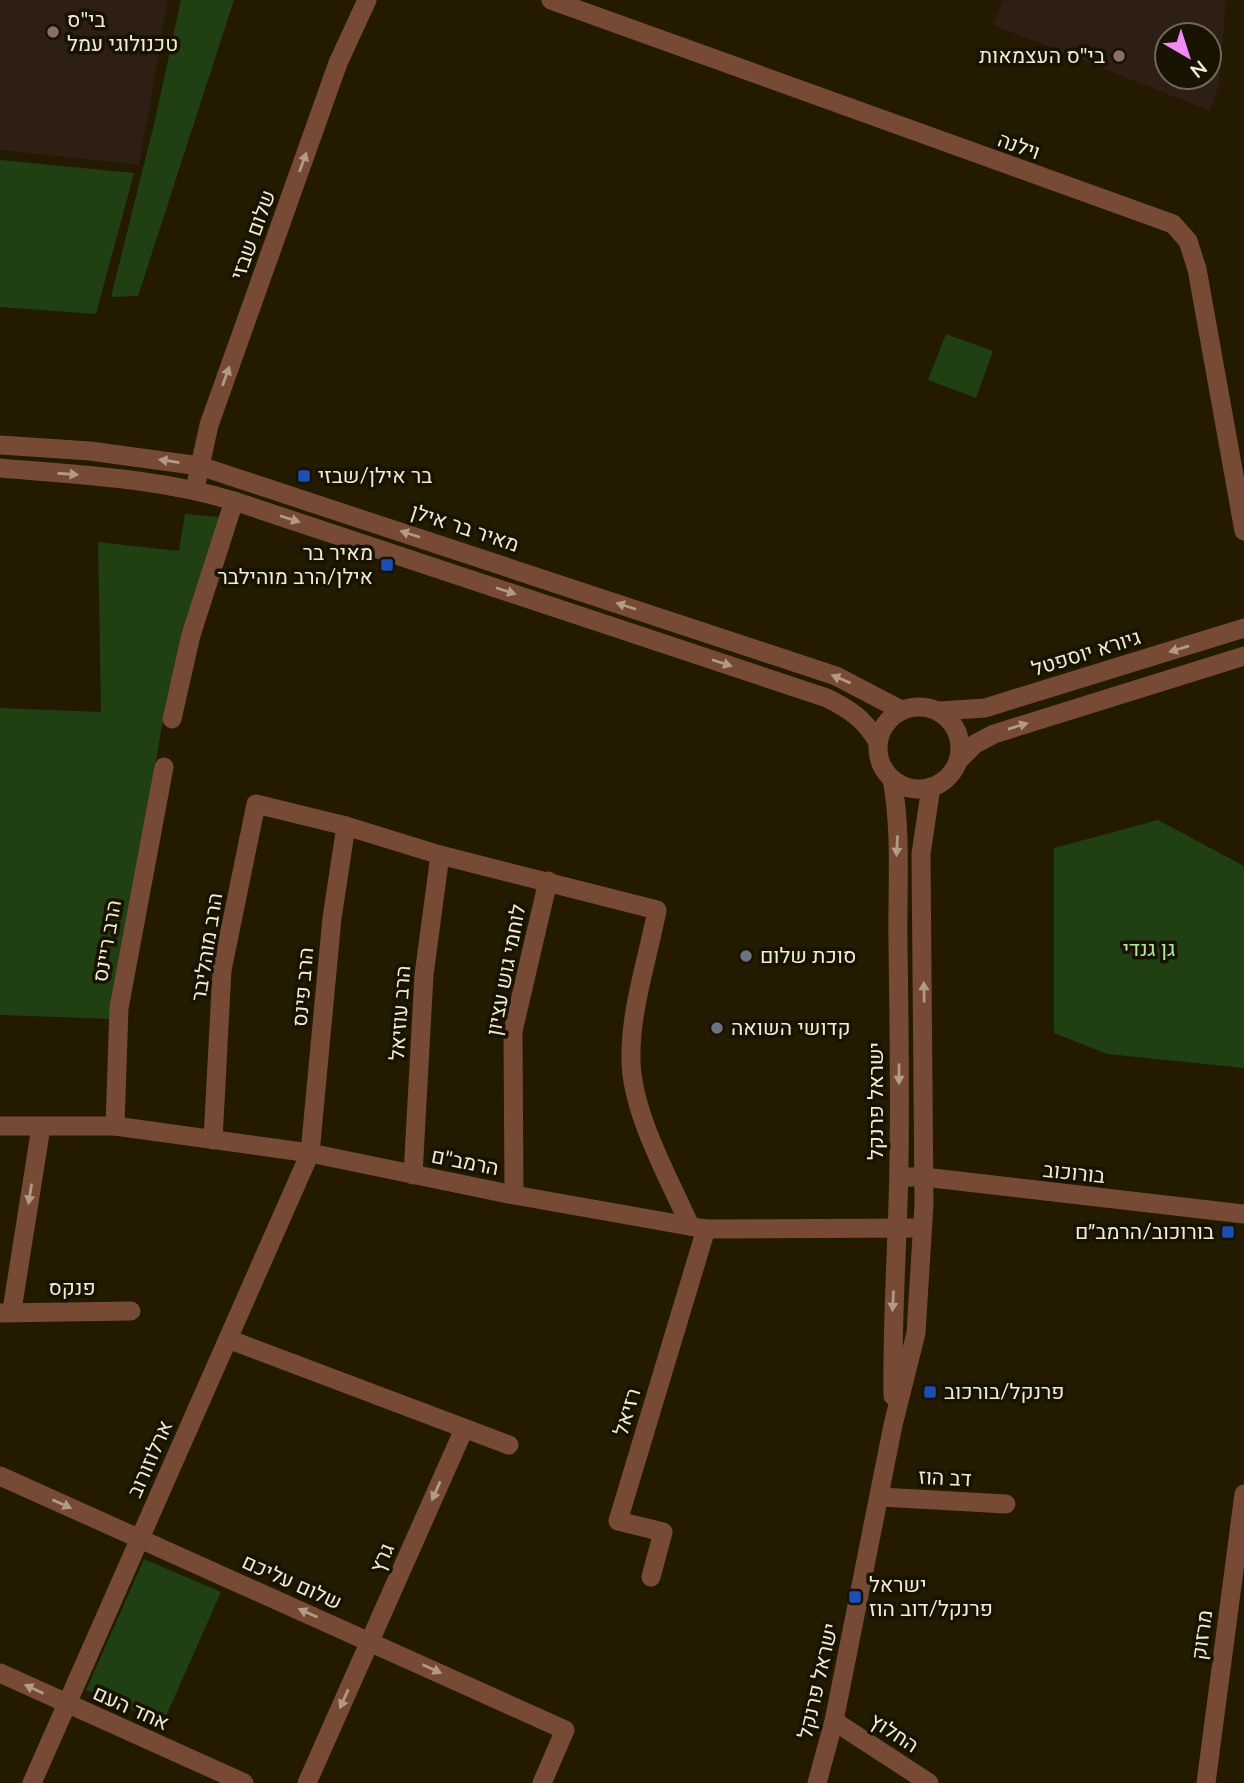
<svg xmlns="http://www.w3.org/2000/svg" width="1244" height="1783" viewBox="0 0 1244 1783" font-family="Lato,Heebo,sans-serif">
<style>
.education{fill:#2e1f14;fill-rule:evenodd}
.green{fill:#203f12}
.lines{fill:none;stroke-linecap:round;stroke-linejoin:round}
.minor{stroke:#764a35;stroke-width:19}
.tertiary{stroke:#764a35;stroke-width:19}
.oneway{fill:#b39a87}
.education-dot{fill:#8d6e63;stroke:#181200;stroke-width:2.5}
.transit-dot{fill:#1a4fb4;stroke:#181200;stroke-width:2.5}
.worship-dot{fill:#6b7280;stroke:#181200;stroke-width:2.5}
.labels{text-anchor:middle;stroke-width:7;stroke-linejoin:round;paint-order:stroke}
.poi-label{font-size:21px;fill:#f0ead9;stroke:#181200;text-anchor:start}
.street-label{font-size:21px;fill:#f0ead9;stroke:#181200}
.park-label{font-size:21px;fill:#aee898;stroke:#181200}
</style>
<rect width="100%" height="100%" fill="#231a00"/>
<!-- education -->
<g class="education">
<polygon points="0,0 168,0 139,165 0,150"/>
<path d="M 1003,0 L 1226,0 L 1219,85 L 1210,111 L 993,25 ZM 1209,35 L 1209,77 L 1167,77 L 1167,35 Z"/>
</g>
<!-- green -->
<g class="green">
<polygon points="181,0 234,0 138,296 111,297 155,120"/>
<polygon points="0,160 134,173 96,314 0,307"/>
<polygon points="946,334 993,351 976,398 928,380"/>
<polygon points="185,514 220,517 167,696 112,1019 0,1015 0,708 101,712 98,542 179,551"/>
<polygon points="1158,820 1244,866 1244,1068 1107,1054 1054,1033 1054,848"/>
<polygon points="144,1559 221,1592 163,1723 86,1690"/>
</g>
<g class="lines">
<!-- minor -->
<g class="minor">
<polyline points="551,0 1173,224 1188,241 1197,269 1244,531"/>
<polyline points="195,489 209,425 338,63 367,0"/>
<polyline points="172,719 191,635 234,501"/>
<polyline points="0,1126 115,1126 310,1153 514,1195 706,1229 922,1228"/>
<polyline points="115,1126 119,1008 164,767"/>
<path d="M 213,1140 L 222,970 L 256,804 L 346,826 L 440,855 L 657,910 C 648,958 630,1010 631,1059 C 631,1112 669,1178 690,1226"/>
<polyline points="413,1175 424,975 440,855"/>
<polyline points="899,1177 924,1177 1244,1214"/>
<polyline points="514,1195 513,1031 548,881"/>
<polyline points="12,1310 41,1127"/>
<polyline points="0,1313 131,1311"/>
<polyline points="228,1339 509,1445"/>
<polyline points="0,1476 565,1730 542,1783"/>
<polyline points="881,1497 1006,1504"/>
<polyline points="651,1577 663,1532 618,1521 706,1229"/>
<polyline points="0,1673 244,1783"/>
<polyline points="834,1721 929,1783"/>
<polyline points="32,1783 310,1153 332,918 346,826"/>
<polyline points="307,1783 464,1429"/>
<polyline points="1206,1783 1244,1494"/>
</g>
<!-- tertiary -->
<g class="tertiary">
<polyline points="0,445 90,451 200,466 836,676 901,710"/>
<path d="M 0,468 C 79,475 158,478 234,501 L 827,698 C 851,710 864,719 878,742"/>
<circle cx="919" cy="748" r="41"/>
<polyline points="940,711 985,708 1244,628"/>
<polyline points="960,759 975,744 994,734 1244,656"/>
<path d="M 892,779 C 902,833 897,889 898,943 C 899,1030 901,1117 898,1204 C 896,1268 892,1331 893,1396"/>
<polyline points="817,1783 834,1721 893,1425 916,1333 924,1204 921,854 931,787"/>
</g>
</g>
<!-- one-way arrows -->
<defs><path id="oneway-solid" d="M-6-.8H1V-3.2L6.5 0L1 3.2V.8H-6Z" transform="scale(1.75)"/></defs>
<g class="oneway">
<use href="#oneway-solid" transform="translate(303 162) rotate(-70)"/>
<use href="#oneway-solid" transform="translate(226 376) rotate(-70)"/>
<use href="#oneway-solid" transform="translate(169 461) rotate(-171)"/>
<use href="#oneway-solid" transform="translate(68 474) rotate(4)"/>
<use href="#oneway-solid" transform="translate(290 519) rotate(18)"/>
<use href="#oneway-solid" transform="translate(410 534) rotate(-162)"/>
<use href="#oneway-solid" transform="translate(506 591) rotate(18)"/>
<use href="#oneway-solid" transform="translate(626 606) rotate(-162)"/>
<use href="#oneway-solid" transform="translate(1179 649) rotate(163)"/>
<use href="#oneway-solid" transform="translate(722 663) rotate(18)"/>
<use href="#oneway-solid" transform="translate(841 679) rotate(-157)"/>
<use href="#oneway-solid" transform="translate(1018 726) rotate(-17)"/>
<use href="#oneway-solid" transform="translate(897 846) rotate(93)"/>
<use href="#oneway-solid" transform="translate(924 992) rotate(-91)"/>
<use href="#oneway-solid" transform="translate(899 1074) rotate(90)"/>
<use href="#oneway-solid" transform="translate(30 1194) rotate(99)"/>
<use href="#oneway-solid" transform="translate(893 1301) rotate(93)"/>
<use href="#oneway-solid" transform="translate(436 1491) rotate(114)"/>
<use href="#oneway-solid" transform="translate(62 1504) rotate(24)"/>
<use href="#oneway-solid" transform="translate(308 1613) rotate(-156)"/>
<use href="#oneway-solid" transform="translate(432 1669) rotate(25)"/>
<use href="#oneway-solid" transform="translate(34 1689) rotate(-155)"/>
<use href="#oneway-solid" transform="translate(344 1699) rotate(114)"/>
</g>
<!-- markers -->
<g class="education-dot">
<circle cx="53" cy="32" r="7"/>
<circle cx="1119" cy="56" r="7"/>
</g>
<g class="transit-dot">
<rect x="297" y="469" width="14" height="14" rx="3.5"/>
<rect x="380" y="558" width="14" height="14" rx="3.5"/>
<rect x="1221" y="1225" width="14" height="14" rx="3.5"/>
<rect x="923" y="1385" width="14" height="14" rx="3.5"/>
<rect x="848" y="1590" width="14" height="14" rx="3.5"/>
</g>
<g class="worship-dot">
<circle cx="746" cy="956" r="7"/>
<circle cx="717" cy="1028" r="7"/>
</g>
<g class="labels">
<!-- poi labels -->
<g class="poi-label">
<text x="67" y="27">בי"ס<tspan x="67" dy="24">טכנולוגי עמל</tspan></text>
<text x="1105" y="63" text-anchor="end">בי"ס העצמאות</text>
<text x="318" y="483">בר אילן/שבזי</text>
<text x="373" y="560" text-anchor="end">מאיר בר<tspan x="373" dy="24">אילן/הרב מוהילבר</tspan></text>
<text x="760" y="963">סוכת שלום</text>
<text x="731" y="1035">קדושי השואה</text>
<text x="1214" y="1239" text-anchor="end">בורוכוב/הרמב״ם</text>
<text x="944" y="1399">פרנקל/בורכוב</text>
<text x="869" y="1592">ישראל<tspan x="869" dy="24">פרנקל/דוב הוז</tspan></text>
</g>
<!-- street labels -->
<g class="street-label">
<text transform="translate(1019 146) rotate(20)" y="7">וילנה</text>
<text transform="translate(253 235) rotate(-70)" y="7">שלום שבזי</text>
<text transform="translate(465 528) rotate(18)" y="7">מאיר בר אילן</text>
<text transform="translate(1086 653) rotate(-17)" y="7">גיורא יוספטל</text>
<text transform="translate(107 941) rotate(-80)" y="7">הרב ריינס</text>
<text transform="translate(207 947) rotate(-81)" y="7">הרב מוהליבר</text>
<text transform="translate(506 970) rotate(-79)" y="7">לוחמי גוש עציון</text>
<text transform="translate(303 987) rotate(-85)" y="7">הרב פינס</text>
<text transform="translate(400 1013) rotate(-86)" y="7">הרב עוזיאל</text>
<text transform="translate(876 1101) rotate(-90)" y="7">ישראל פרנקל</text>
<text transform="translate(465 1162) rotate(11)" y="7">הרמב"ם</text>
<text transform="translate(1074 1173) rotate(6)" y="7">בורוכוב</text>
<text x="72" y="1295">פנקס</text>
<text transform="translate(627 1412) rotate(-73)" y="7">רזיאל</text>
<text transform="translate(150 1459) rotate(-66)" y="7">ארלוזורוב</text>
<text transform="translate(945 1478) rotate(3)" y="7">דב הוז</text>
<text transform="translate(382 1558) rotate(-66)" y="7">גרץ</text>
<text transform="translate(292 1582) rotate(24)" y="7">שלום עליכם</text>
<text transform="translate(1202 1635) rotate(-82)" y="7">מרזוק</text>
<text transform="translate(818 1681) rotate(-77)" y="7">ישראל פרנקל</text>
<text transform="translate(131 1708) rotate(24)" y="7">אחד העם</text>
<text transform="translate(894 1733) rotate(33)" y="7">החלוץ</text>
</g>
<!-- park labels -->
<g class="park-label">
<text x="1149" y="956">גן גנדי</text>
</g>
</g>
<!-- north arrow -->
<g transform="translate(1188 56) rotate(141)"><circle r="33" fill="#181200" stroke="#6e6857" stroke-width="2"/>
<path d="M0-5L12 26L0 18L-12 26Z" fill="#f28af3"/>
<text y="-10" font-size="19" font-weight="bold" text-anchor="middle" fill="#f0ead9">N</text>
</g>
</svg>
